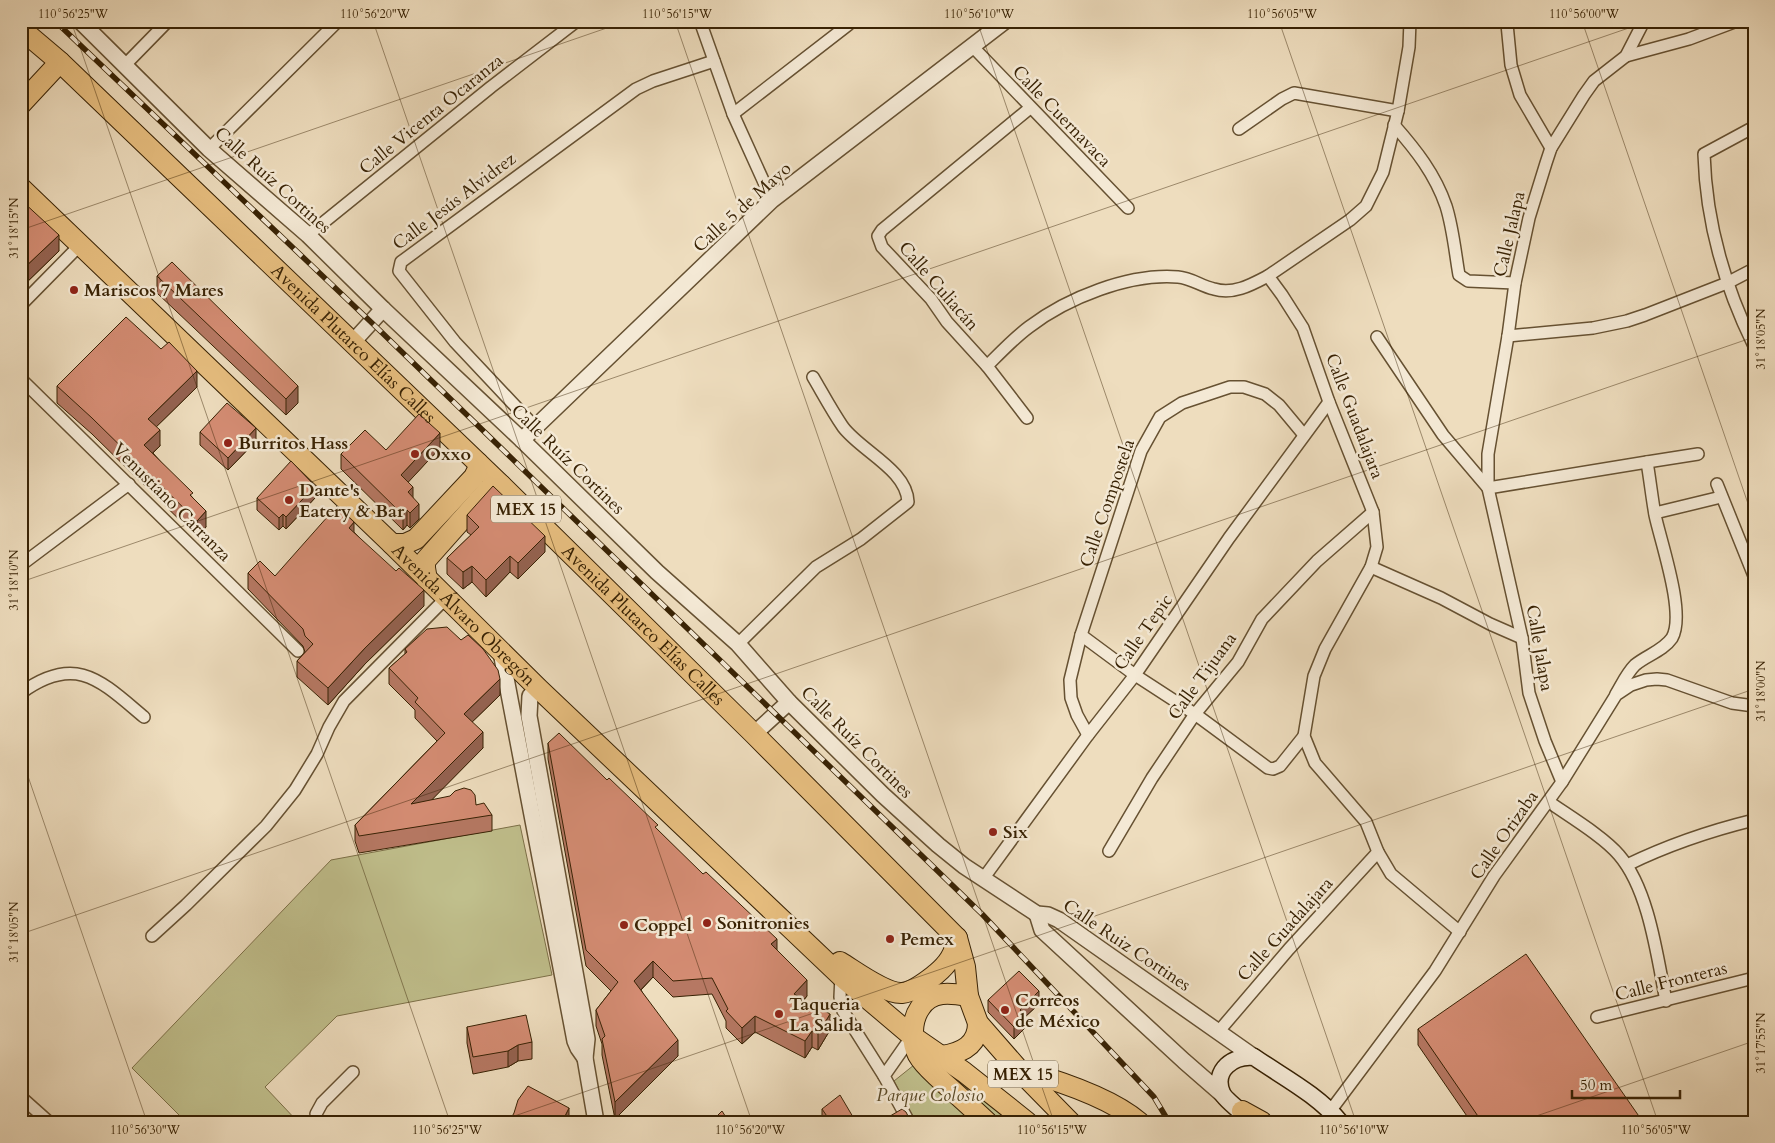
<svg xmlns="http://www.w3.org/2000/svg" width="1775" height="1143" viewBox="0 0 1775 1143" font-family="Cardo,serif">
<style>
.green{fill:#c0bf8c;stroke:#7c7048}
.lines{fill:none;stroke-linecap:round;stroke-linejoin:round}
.minor-casing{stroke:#665132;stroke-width:14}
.tertiary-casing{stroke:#665132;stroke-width:18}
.secondary-casing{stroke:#382204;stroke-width:19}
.trunk-casing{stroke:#382204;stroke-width:22}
.minor{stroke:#f4e9d5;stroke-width:11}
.tertiary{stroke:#f4e9d5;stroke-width:15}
.secondary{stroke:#f4e9d5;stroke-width:16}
.trunk{stroke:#e7be7f;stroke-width:20}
.rail-casing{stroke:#382204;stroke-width:5.5}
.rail{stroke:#f4e9d5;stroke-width:4;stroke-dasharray:11;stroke-linecap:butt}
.wall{fill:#b67863;stroke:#382204}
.shaded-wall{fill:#946250;stroke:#382204}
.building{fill:#d48c73;stroke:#382204}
.ticks{fill:none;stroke:#382204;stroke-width:1;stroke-opacity:0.45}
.poi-dot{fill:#8f2418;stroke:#f4e9d5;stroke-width:2}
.labels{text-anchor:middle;stroke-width:5;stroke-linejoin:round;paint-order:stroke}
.shield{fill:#f4e9d5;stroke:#705e43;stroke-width:1}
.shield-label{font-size:16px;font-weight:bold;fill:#382204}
.street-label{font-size:18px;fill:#382204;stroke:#f4e9d5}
.poi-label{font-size:18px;font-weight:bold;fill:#382204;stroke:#f4e9d5;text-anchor:start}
.park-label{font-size:18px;font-style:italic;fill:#5a4926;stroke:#f4e9d5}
.neatline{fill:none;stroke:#382204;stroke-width:2}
.ticks-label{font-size:12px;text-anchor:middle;fill:#382204}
</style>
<rect width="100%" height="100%" fill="#eeddbe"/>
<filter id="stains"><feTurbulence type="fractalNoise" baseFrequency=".004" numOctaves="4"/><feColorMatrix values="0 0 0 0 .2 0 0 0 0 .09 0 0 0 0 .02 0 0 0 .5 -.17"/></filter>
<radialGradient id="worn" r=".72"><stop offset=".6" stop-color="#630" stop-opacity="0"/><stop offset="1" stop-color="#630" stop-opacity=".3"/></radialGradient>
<!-- green -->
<g class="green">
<polygon points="520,825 552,975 337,1016 265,1087 298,1122 186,1122 132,1068 331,860"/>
<polygon points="924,1057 1014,1122 914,1122 894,1081"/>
</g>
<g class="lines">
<defs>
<g id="minor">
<polyline points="700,21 733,114 772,200"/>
<polyline points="1410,21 1409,47 1398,111 1383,172 1366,206 1350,220 1268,276 1282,295 1303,328 1329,402 1373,512 1377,547 1371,567 1325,649 1314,676 1304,736 1315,763 1366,822 1378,852 1391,874 1460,932"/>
<polyline points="1507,24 1511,65 1520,95 1551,148"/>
<polyline points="973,47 1128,208"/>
<polyline points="1626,56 1689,39 1737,21"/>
<polyline points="125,65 168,21"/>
<polyline points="733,114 848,25"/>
<path d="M 1394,125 C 1416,150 1435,174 1446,206 C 1453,228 1455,252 1459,275 L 1468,281 L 1515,283"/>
<path d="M 1754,127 L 1704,154 C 1706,222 1724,285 1754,346"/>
<polyline points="1239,129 1282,99 1294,93 1398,111"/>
<polyline points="209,149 338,21"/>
<polyline points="308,235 491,87 577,21"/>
<polyline points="21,305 81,244"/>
<polyline points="1508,336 1593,328 1627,321 1645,315 1727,283 1754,269"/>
<path d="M 1377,337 L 1443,435 L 1488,488 L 1647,462 C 1650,480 1652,498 1655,515 C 1661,543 1686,614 1672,638 C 1663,651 1647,655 1635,665 C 1627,673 1622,684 1616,694"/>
<path d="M 987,366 C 1000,353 1014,338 1029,327 C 1067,298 1129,273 1178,277 C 1191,278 1201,286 1214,289 C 1233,295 1251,285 1268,276"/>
<polyline points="21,379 298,651"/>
<polyline points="1027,418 987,366 947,322 931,299 882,247 878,236 882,230 1030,108"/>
<polyline points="535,427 455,342 399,271 401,262 636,89 653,81 714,61"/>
<polyline points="1647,462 1698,454"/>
<polyline points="1717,484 1754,576"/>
<polyline points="1655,513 1721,497"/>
<polyline points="21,565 129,484"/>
<polyline points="1371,567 1441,598 1490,624 1522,638"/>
<polyline points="1081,635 1135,675 1195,714 1268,768 1273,769 1280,766 1304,736"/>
<path d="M 738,644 L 816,567 L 861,539 L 908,502 C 907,470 861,451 843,427 C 832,411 823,394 813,377"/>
<path d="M 21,693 C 76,653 101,681 144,717"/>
<polyline points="1088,735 1077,715 1071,698 1070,680 1081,635 1141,451 1160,417 1182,403 1230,387 1244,387 1265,394 1279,405 1304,435"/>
<polyline points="1562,782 1545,741 1529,693 1522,638 1488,488 1488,454 1508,336 1515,283 1529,218 1546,163 1551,148 1584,95 1594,81 1626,56 1644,21"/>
<path d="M 1549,802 C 1569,816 1604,837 1619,855 C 1649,890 1657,956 1666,1001"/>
<polyline points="1109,851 1152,778 1195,714 1238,662 1262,619 1317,561 1373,512"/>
<path d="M 1627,865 C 1668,845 1709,831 1754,820"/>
<polyline points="983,879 1088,735 1135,675 1229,538 1329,402"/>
<polyline points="152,936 186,905 266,826 295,790 317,754 329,727 344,701 446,598"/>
<polyline points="841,976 840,997 843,1011 884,1076"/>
<polyline points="1597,1017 1754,978"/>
<polyline points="1219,1031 1289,949 1378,852"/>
<polyline points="21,1097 49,1122"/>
<polyline points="1331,1110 1435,971 1494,876 1562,782 1616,695 1631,685 1646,680 1657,679 1667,680 1732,703 1754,706"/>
<polyline points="318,1122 316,1114 322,1103 353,1072"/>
<polyline points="909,1122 884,1076 912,1036"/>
</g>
<g id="tertiary">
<polyline points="80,21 209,149 308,235 383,309 522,440 657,572 738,644 789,702 883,795 938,845 964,866 1037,914 1048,915 1059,920 1254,1057"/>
<polyline points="352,343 383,309"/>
<polyline points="522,440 772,200 1005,21"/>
<polyline points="501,652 575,1041 578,1048 585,1058"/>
<polyline points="539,689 530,696 529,716 587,1039 585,1058 596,1122"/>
<polyline points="754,734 789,702"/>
<polyline points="1037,914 1042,930 1184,1061 1223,1095"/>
</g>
<path id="secondary" d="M 1251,1120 C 1244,1114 1225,1100 1222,1093 C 1212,1070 1234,1055 1254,1057 C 1283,1077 1318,1095 1340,1122"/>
<g id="trunk">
<path id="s1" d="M 21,29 L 60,62 L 501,485 L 754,734 L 957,938 L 965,967 L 968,996 L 978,1023 L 1019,1070 L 1070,1122"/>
<polyline points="21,104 60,62"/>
<path id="s2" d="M 21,188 L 392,544 L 539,689 L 841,976 L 912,1036 L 964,1072 L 1027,1122"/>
<polyline points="392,544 405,544 416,539 474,477 478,469 478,463"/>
<polyline points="427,580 425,568 425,561 489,489 494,486 501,485"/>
<path d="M 840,962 C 855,971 885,994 902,993 C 914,992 927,981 936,974 C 948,964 955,954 957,938"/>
<path d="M 968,996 C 951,993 931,990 920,1008 C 911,1021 911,1041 918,1055 C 924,1066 935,1074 944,1083 C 959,1096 973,1109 987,1122"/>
<path d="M 942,1056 C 962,1053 978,1045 978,1023"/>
<path d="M 1024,1071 C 1059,1081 1111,1098 1139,1122"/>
<polyline points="1242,1111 1262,1122"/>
</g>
</defs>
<!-- minor casing -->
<use href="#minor" class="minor-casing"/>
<!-- tertiary casing -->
<use href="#tertiary" class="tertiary-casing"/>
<!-- secondary casing -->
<use href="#secondary" class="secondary-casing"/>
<!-- trunk casing -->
<use href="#trunk" class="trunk-casing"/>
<!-- minor -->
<use href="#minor" class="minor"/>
<!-- tertiary -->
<use href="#tertiary" class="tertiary"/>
<!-- secondary -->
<use href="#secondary" class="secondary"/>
<!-- trunk -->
<use href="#trunk" class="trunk"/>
<defs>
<polyline id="rail" points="55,21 372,323 982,914 1154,1097 1169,1122"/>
</defs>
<!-- rail casing -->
<use href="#rail" class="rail-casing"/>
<!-- rail -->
<use href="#rail" class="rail"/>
</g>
<!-- wall -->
<g class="wall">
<polygon points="21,200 59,251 23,286 21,284"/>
<polygon points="157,276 298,403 286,415 157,293"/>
<polygon points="57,386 197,387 156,427 160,446 153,453 193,498 206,527 197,537 92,434 57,403"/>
<polygon points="200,432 256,441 228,470 200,445"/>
<polygon points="440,448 408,482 419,519 410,528 407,525 403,530 341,469 341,454 386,450"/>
<polygon points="257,498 315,498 286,529 283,526 279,530 257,510"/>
<polygon points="467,515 545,552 518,579 510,572 486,597 472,582 463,589 447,574 447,558 471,535 467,532"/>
<polygon points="354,532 424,606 365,664 328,705 297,677 297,661 305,652 303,646 248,589 248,573 275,576"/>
<polygon points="405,649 500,695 472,722 483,748 431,800 476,805 492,815 492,831 359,853 355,841 355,825 437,741 415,718 415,710 389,684 389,668 405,654"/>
<polygon points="548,743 658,830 777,950 807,996 804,1000 830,1030 818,1050 812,1047 805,1058 755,1032 742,1044 726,1028 726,1021 712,994 673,997 653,977 641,990 678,1056 615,1119 602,1055 602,1044 596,1026 596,1010 611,991 586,966 548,759"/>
<polygon points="988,1000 1039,1004 1025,1017 1025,1028 1014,1039 988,1012"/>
<polygon points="467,1027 532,1042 532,1059 518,1061 508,1067 473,1074 467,1043"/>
<polygon points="1418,1029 1643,1122 1471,1122 1418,1045"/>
<polygon points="822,1109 856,1122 822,1122"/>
</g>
<!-- shaded-wall -->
<g class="shaded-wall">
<polygon points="59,235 59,251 23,286 23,269"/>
<polygon points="197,371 197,387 148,435 148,419"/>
<polygon points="298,386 298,403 286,415 286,399"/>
<polygon points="256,428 256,441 228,470 228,458"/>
<polygon points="160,430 160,446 144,461 144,445"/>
<polygon points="440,433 440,448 401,490 401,475"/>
<polygon points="315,486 315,498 286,529 286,517"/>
<polygon points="413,487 413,502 408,492"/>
<polygon points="419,504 419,519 410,528 410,513"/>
<polygon points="407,510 407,525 403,530 403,515"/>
<polygon points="206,511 206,527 197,537 197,521"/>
<polygon points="283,514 283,526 279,530 279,518"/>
<polygon points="354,522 354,538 349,528"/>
<polygon points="545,536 545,552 518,579 518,563"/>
<polygon points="510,556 510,572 486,597 486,580"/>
<polygon points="472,566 472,582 463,589 463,572"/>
<polygon points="424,590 424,606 365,664 328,705 328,688 365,648"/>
<polygon points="500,679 500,695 464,730 464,714"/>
<polygon points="483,732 483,748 411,821 411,804"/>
<polygon points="777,939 777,956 771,944"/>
<polygon points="653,961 653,977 634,997 634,981"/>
<polygon points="807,980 807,996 794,1010 794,994"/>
<polygon points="1039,991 1039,1004 1025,1017 1025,1028 1014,1039 1014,1027 1020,1010"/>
<polygon points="830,1014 830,1030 818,1050 818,1034"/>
<polygon points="755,1016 755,1032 742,1044 742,1028"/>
<polygon points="812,1031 812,1047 805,1058 805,1041"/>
<polygon points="678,1040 678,1056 615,1119 615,1102"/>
<polygon points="518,1045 518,1061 508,1067 508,1051"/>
<polygon points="569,1108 569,1117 566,1122 562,1122"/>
</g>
<!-- building -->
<g class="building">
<polygon points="21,200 59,235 23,269 21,267"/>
<polygon points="172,262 298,386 286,399 157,276"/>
<polygon points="126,317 161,349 169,342 197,371 148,419 160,430 144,445 193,493 190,495 206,511 197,521 92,418 57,386"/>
<polygon points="227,403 256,428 228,458 200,432"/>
<polygon points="419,414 440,433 401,475 413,487 408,492 419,504 410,513 407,510 403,515 341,454 365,430 386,450"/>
<polygon points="291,461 315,486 286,517 283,514 279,518 257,498"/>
<polygon points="493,486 545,536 518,563 510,556 486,580 472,566 463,572 447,558 479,527 467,515"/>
<polygon points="337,506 354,522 349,528 396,571 399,568 424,590 365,648 328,688 297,661 313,644 305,636 303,629 248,573 260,561 275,576"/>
<polygon points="447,627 461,640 468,635 483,649 498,670 500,679 464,714 483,732 411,804 450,796 455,791 464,788 471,790 475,795 476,805 484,803 492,815 359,836 355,825 445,733 415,702 418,698 389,668 407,652 405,649 427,629"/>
<polygon points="559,733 607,780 609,778 658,825 655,827 703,874 706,872 777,939 771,944 807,980 794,994 830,1014 818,1034 812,1031 805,1041 755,1016 742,1028 726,1011 728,1009 712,978 673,981 653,961 634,981 678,1040 615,1102 602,1039 605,1036 596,1010 618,982 586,950 548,743"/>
<polygon points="1526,954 1643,1122 1482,1122 1418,1029"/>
<polygon points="1019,971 1039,991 1020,1010 1025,1016 1014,1027 988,1000"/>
<polygon points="526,1015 532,1042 518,1045 508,1051 473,1057 467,1027"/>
<polygon points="528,1086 569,1108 562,1122 509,1122 514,1113 518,1100"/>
<polygon points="840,1095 856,1122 831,1122 822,1109"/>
<polygon points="902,1109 906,1112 911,1122 880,1122"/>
<polygon points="722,1111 729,1122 711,1122"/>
</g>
<!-- ticks -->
<path class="ticks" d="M 71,21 L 450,1122M 373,21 L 752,1122M 675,21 L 1054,1122M 977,21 L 1356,1122M 1279,21 L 1658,1122M 1582,21 L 1754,521M 21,230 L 627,21M 21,582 L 1649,21M 21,756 L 147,1122M 21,934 L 1754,337M 497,1122 L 1754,689M 1519,1122 L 1754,1041"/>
<!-- markers -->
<g class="poi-dot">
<circle cx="74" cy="290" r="5"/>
<circle cx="228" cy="443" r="5"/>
<circle cx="415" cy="454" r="5"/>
<circle cx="289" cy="500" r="5"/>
<circle cx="993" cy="832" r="5"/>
<circle cx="707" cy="923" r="5"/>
<circle cx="624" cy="925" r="5"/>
<circle cx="890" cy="939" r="5"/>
<circle cx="1005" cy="1010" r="5"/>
<circle cx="779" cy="1014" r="5"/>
</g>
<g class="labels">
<!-- shield labels -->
<g class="shield">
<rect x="491" y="495.5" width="70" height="27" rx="4"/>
<rect x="988" y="1060.5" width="70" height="27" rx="4"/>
</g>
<g class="shield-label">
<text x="526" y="515">MEX 15</text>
<text x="1023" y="1080">MEX 15</text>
</g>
<!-- street labels -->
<g class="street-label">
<text transform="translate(431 114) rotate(-39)" y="6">Calle Vicenta Ocaranza</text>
<text transform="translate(1062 116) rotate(46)" y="6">Calle Cuernavaca</text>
<text transform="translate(273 180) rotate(42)" y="6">Calle Ruíz Cortines</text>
<text transform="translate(454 201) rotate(-37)" y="6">Calle Jesús Alvidrez</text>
<text transform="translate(742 207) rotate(-42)" y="6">Calle 5 de Mayo</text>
<text transform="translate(1509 234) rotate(-77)" y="6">Calle Jalapa</text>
<text transform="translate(939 286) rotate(49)" y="6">Calle Culiacán</text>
<text dy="6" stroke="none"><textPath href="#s1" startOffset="458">Avenida Plutarco Elías Calles</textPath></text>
<text transform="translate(1355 416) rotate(69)" y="6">Calle Guadalajara</text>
<text transform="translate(568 459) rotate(44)" y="6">Calle Ruíz Cortines</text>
<text transform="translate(172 502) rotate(45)" y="6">Venustiano Carranza</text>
<text transform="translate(1107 503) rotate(-71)" y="6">Calle Compostela</text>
<text dy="6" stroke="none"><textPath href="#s2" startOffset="615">Avenida Álvaro Obregón</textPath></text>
<text dy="6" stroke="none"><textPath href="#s1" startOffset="862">Avenida Plutarco Elías Calles</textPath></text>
<text transform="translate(1143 632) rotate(-55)" y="6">Calle Tepic</text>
<text transform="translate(1540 648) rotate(80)" y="6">Calle Jalapa</text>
<text transform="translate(1202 676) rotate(-54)" y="6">Calle Tijuana</text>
<text transform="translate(857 742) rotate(45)" y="6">Calle Ruíz Cortines</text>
<text transform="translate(1504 835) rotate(-55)" y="6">Calle Orizaba</text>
<text transform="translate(1285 929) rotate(-48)" y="6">Calle Guadalajara</text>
<text transform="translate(1127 945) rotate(34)" y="6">Calle Ruiz Cortines</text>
<text transform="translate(1671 981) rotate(-14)" y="6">Calle Fronteras</text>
</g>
<!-- poi labels -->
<g class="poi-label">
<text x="84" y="296">Mariscos 7 Mares</text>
<text x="238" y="449">Burritos Hass</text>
<text x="425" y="460">Oxxo</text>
<text x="299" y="496">Dante's<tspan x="299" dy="21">Eatery &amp; Bar</tspan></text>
<text x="1003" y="838">Six</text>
<text x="717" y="929">Sonitronies</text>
<text x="634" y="931">Coppel</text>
<text x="900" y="945">Pemex</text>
<text x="1015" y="1006">Correos<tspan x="1015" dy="21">de México</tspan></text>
<text x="789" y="1010">Taqueria<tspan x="789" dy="21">La Salida</tspan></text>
</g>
<!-- park labels -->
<g class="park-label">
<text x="930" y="1101">Parque Colosio</text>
</g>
</g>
<!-- margin -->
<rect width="1775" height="1143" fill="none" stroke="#eeddbe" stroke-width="55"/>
<!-- scale -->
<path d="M1572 1090v8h108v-8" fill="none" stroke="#382204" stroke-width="2.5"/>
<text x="1580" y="1090" font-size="15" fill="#382204" stroke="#f4e9d5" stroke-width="4" paint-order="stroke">50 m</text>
<rect x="28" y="28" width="1720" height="1088" class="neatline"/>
<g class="ticks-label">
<text x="73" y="18">110°56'25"W</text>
<text x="375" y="18">110°56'20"W</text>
<text x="677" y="18">110°56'15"W</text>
<text x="979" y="18">110°56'10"W</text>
<text x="1282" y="18">110°56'05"W</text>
<text x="1584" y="18">110°56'00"W</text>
<text transform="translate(14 228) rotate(-90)" y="4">31°18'15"N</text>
<text transform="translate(1761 339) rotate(-90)" y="4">31°18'05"N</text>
<text transform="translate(14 580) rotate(-90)" y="4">31°18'10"N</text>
<text transform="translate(1761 691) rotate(-90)" y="4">31°18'00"N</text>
<text transform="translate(14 932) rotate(-90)" y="4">31°18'05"N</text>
<text transform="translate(1761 1043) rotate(-90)" y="4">31°17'55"N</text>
<text x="145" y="1134">110°56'30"W</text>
<text x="447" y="1134">110°56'25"W</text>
<text x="750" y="1134">110°56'20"W</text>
<text x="1052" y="1134">110°56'15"W</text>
<text x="1354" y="1134">110°56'10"W</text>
<text x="1656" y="1134">110°56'05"W</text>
</g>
<rect width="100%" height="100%" filter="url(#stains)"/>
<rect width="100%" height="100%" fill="url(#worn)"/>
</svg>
